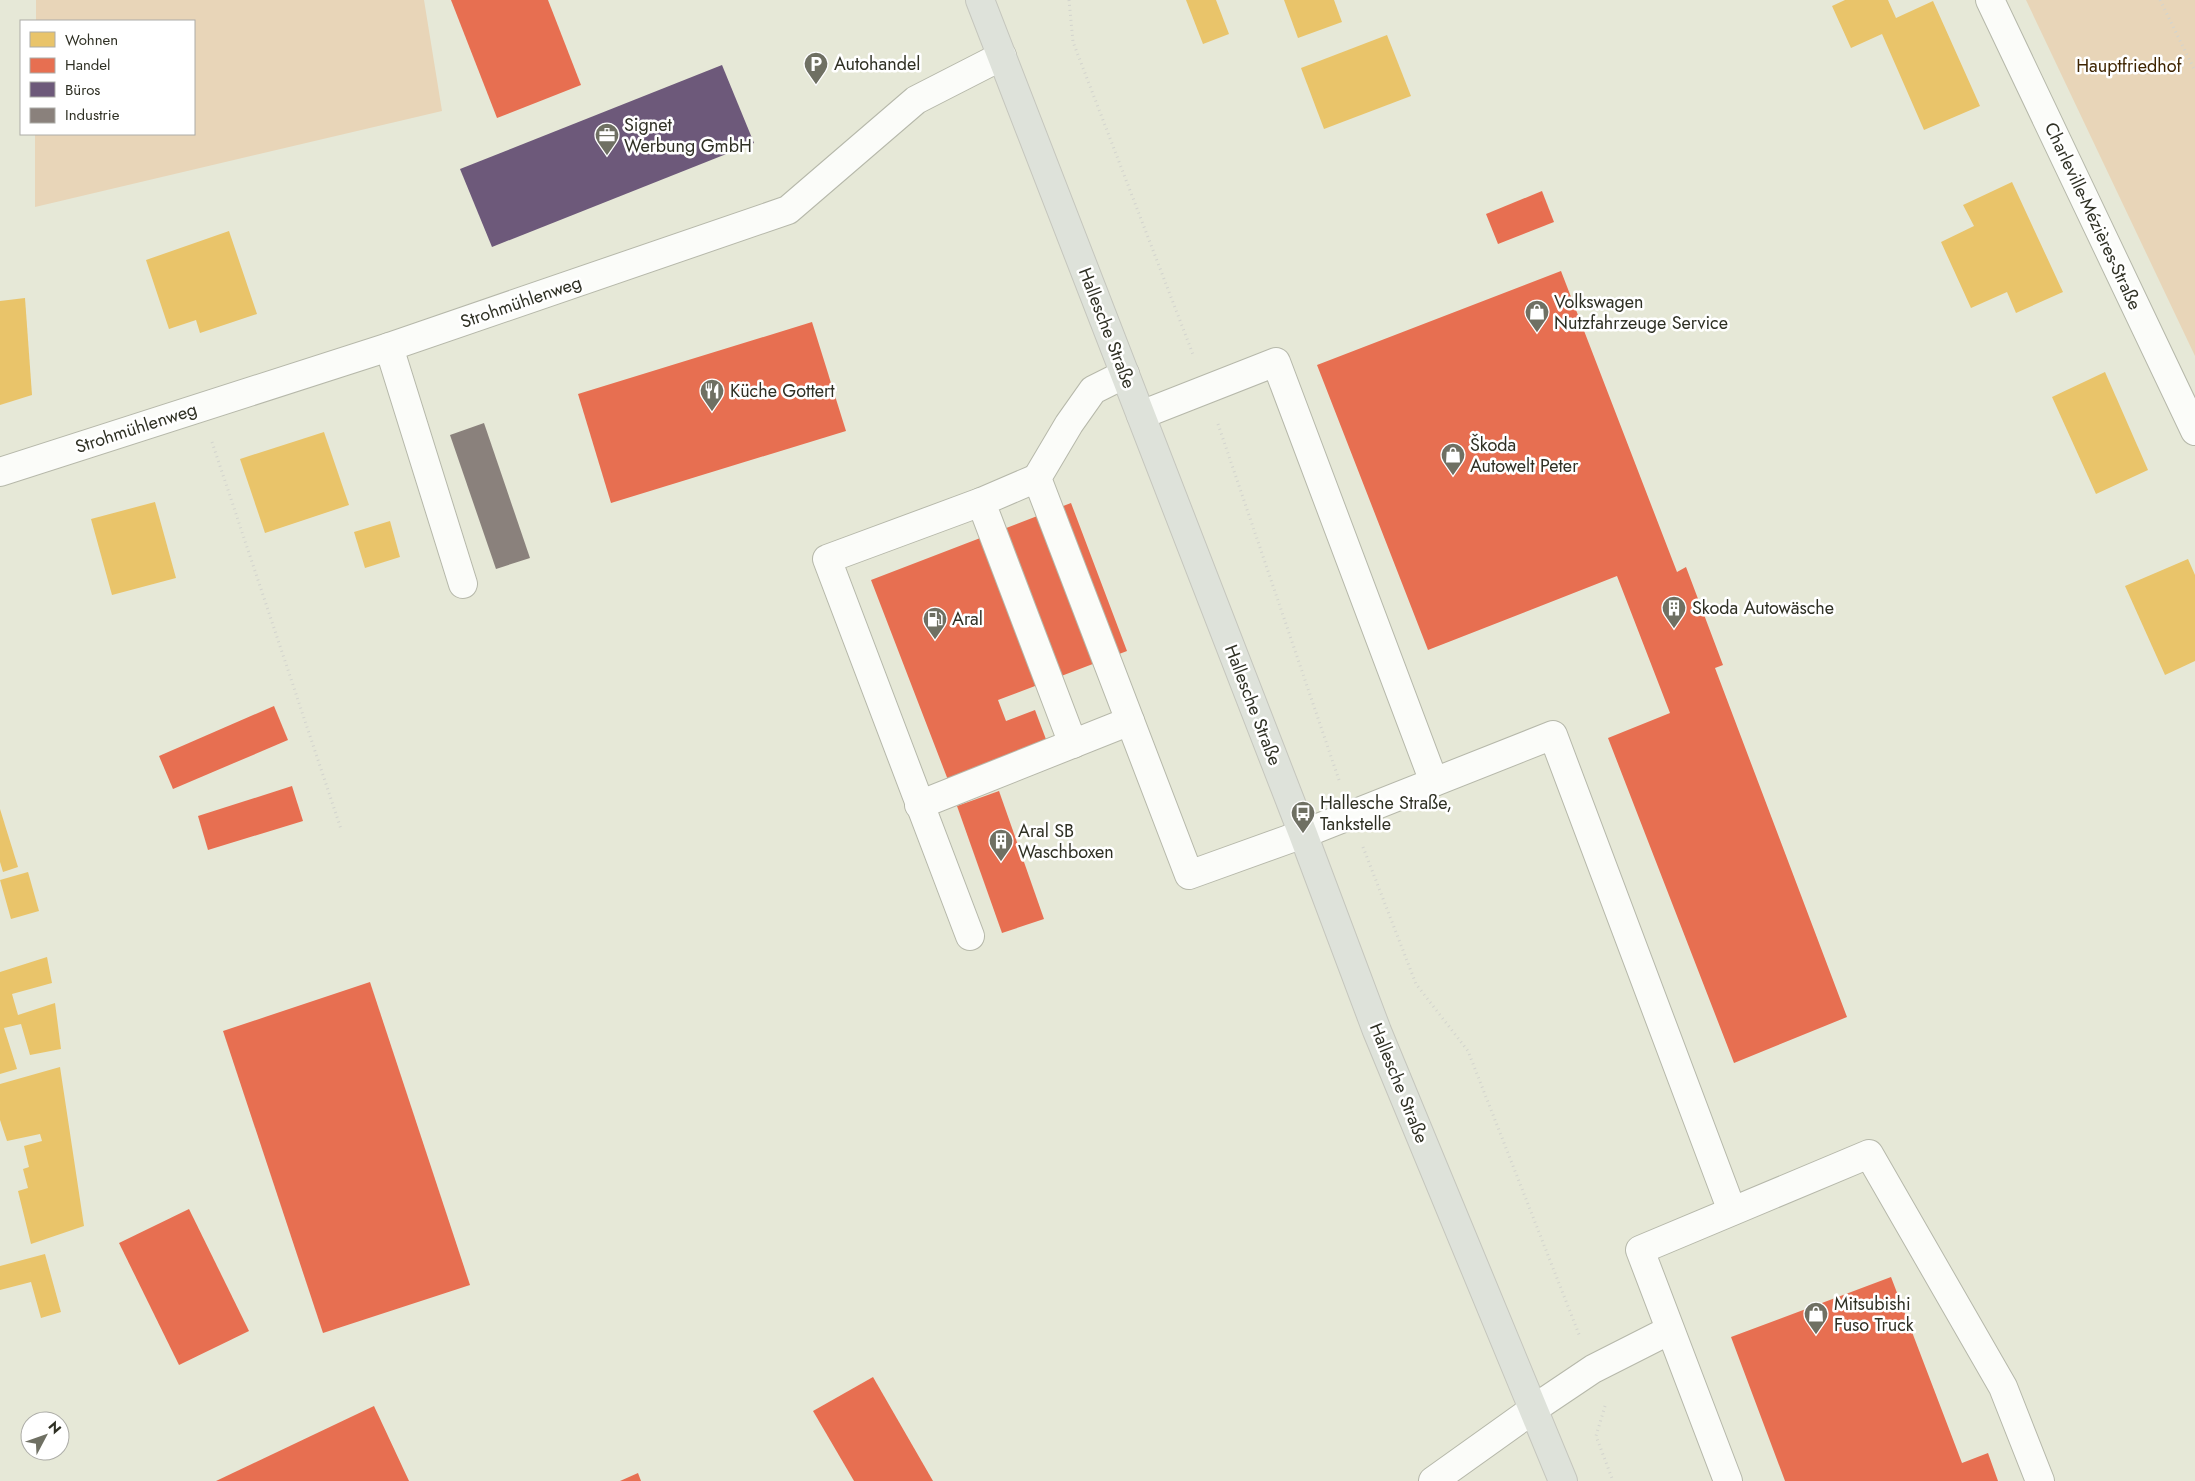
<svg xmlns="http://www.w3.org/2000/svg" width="2195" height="1481" viewBox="0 0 2195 1481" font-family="Jost,sans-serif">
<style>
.green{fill:#e8d5b8}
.homes{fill:#e9c46a}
.shops{fill:#e76f51}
.offices{fill:#6d597a}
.industry{fill:#8a817c}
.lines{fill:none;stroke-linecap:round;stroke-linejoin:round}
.minor-casing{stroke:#b6b8aa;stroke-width:30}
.major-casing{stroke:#c5c6bd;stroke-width:30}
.path{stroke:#d3d4ce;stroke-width:3;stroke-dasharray:1 4;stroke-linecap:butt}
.minor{stroke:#fbfcf9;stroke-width:28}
.major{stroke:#dee2da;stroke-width:28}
.labels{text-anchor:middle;stroke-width:5;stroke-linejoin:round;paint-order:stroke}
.poi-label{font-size:18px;fill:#2f3024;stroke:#fff;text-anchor:start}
.park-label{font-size:18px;fill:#3f2502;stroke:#fff}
.street-label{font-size:18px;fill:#2f3024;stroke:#fff}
</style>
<rect width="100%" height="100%" fill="#e6e8d7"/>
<!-- green -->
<g class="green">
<polygon points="36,0 424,0 442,111 35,207 35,134 194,134 194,21 36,21"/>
<polygon points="2026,0 2195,0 2195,356"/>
</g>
<!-- homes -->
<g class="homes">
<polygon points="1186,0 1216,0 1229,34 1203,44"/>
<polygon points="1284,0 1334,0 1342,22 1298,38"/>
<polygon points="1845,0 1888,0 1896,18 1933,1 1980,106 1924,130 1882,34 1851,48 1832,6"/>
<polygon points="1387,35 1411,96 1324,129 1301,68"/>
<polygon points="2012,182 2063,292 2016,313 2007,292 1971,308 1941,242 1974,226 1963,205"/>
<polygon points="229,231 257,314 200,333 196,320 169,329 146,260"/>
<polygon points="25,298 32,395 0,405 0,301"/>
<polygon points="2105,372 2148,470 2096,494 2052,397"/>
<polygon points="324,432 349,505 265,533 240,459"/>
<polygon points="155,502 176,578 112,595 91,519"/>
<polygon points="390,521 400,557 365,568 354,532"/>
<polygon points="2188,559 2195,575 2195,661 2165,675 2125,586"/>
<polygon points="0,809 18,867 3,872 0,862"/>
<polygon points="28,872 39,911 11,919 0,880"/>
<polygon points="47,957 52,983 12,994 18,1015 55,1003 61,1049 30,1055 21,1024 4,1028 17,1069 0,1074 0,972"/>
<polygon points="60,1067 84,1226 31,1244 18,1191 28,1188 23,1169 29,1167 24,1146 42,1141 40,1134 7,1141 0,1120 0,1084"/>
<polygon points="45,1254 61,1312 41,1318 31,1282 0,1290 0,1266"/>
</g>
<!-- shops -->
<g class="shops">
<polygon points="451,0 548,0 581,85 497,118"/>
<polygon points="1542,191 1554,222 1498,244 1486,214"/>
<polygon points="1561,271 1677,572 1686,567 1723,665 1715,668 1847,1017 1734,1063 1608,738 1670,713 1617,576 1428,650 1317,365"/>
<polygon points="812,322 846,431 611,503 578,394"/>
<polygon points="1071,503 1127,651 998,700 1006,721 1035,710 1047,742 948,780 871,580"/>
<polygon points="274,706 288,740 173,789 159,756"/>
<polygon points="292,786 303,821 208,850 198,816"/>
<polygon points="999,791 1044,919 1002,933 957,806"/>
<polygon points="370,982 470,1285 323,1333 223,1031"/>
<polygon points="189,1209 249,1331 179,1365 119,1243"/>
<polygon points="1891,1277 1962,1463 1988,1453 1998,1481 1785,1481 1731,1337"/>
<polygon points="873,1377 933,1481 854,1481 813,1411"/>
<polygon points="374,1406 409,1481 216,1481"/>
<polygon points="638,1473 641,1481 620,1481"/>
</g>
<!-- offices -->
<polygon class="offices" points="722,65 754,143 492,247 460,169"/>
<!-- industry -->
<polygon class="industry" points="484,423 530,558 496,569 450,435"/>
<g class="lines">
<defs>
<g id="minor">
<polyline points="1990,0 2195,431"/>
<polyline points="389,347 463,584"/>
<polyline points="1125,374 1093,390 1069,424 1037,478 1189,875 1303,834 1553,735 1732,1211"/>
<polyline points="1141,415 1276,362 1434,782"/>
<polyline points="0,472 389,347 788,210 916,100 1002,56"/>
<polyline points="1037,478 981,502 1073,744"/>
<polyline points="919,805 1130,721"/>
<polyline points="970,936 827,559 981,502"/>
<polyline points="1433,1481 1535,1408 1593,1369 1670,1330"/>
<polyline points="1728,1481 1640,1250 1869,1154 2003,1387 2040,1481"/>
</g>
<polyline id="major" points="980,0 1303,834 1377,1031 1563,1481"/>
</defs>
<!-- minor casing -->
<use href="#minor" class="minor-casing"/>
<!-- major casing -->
<use href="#major" class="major-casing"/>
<!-- path -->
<g class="path">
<polyline points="1069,0 1073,42 1194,357"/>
<polyline points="2160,0 2195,71"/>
<polyline points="1218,424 1340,783"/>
<polyline points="212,442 341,829"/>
<polyline points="1363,847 1416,984 1468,1051 1580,1337"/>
<polyline points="1605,1406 1596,1436 1613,1481"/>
</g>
<!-- minor -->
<use href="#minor" class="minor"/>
<!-- major -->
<use href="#major" class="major"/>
</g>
<!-- icons -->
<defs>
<symbol id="parking-pin" viewBox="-11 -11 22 30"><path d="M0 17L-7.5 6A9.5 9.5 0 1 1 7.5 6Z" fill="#6f7063" stroke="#fff"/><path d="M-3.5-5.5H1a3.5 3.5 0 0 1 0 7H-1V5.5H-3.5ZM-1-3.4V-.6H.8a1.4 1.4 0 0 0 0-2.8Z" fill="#fff"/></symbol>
<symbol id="office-pin" viewBox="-11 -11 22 30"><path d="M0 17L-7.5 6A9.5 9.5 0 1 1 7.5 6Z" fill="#6f7063" stroke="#fff"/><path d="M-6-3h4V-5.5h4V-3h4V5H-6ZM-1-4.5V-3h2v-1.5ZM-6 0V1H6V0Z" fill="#fff"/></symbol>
<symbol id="shop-pin" viewBox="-11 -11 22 30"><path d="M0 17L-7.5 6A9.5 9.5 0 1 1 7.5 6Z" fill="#6f7063" stroke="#fff"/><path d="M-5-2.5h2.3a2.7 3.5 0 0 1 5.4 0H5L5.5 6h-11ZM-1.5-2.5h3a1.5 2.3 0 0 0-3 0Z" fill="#fff"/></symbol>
<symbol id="restaurant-pin" viewBox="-11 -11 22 30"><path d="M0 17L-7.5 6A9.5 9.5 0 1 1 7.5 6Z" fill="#6f7063" stroke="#fff"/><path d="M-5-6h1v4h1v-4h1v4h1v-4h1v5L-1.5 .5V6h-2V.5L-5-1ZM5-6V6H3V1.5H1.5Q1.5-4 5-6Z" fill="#fff"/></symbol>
<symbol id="building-pin" viewBox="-11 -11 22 30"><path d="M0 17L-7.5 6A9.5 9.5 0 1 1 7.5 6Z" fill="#6f7063" stroke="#fff"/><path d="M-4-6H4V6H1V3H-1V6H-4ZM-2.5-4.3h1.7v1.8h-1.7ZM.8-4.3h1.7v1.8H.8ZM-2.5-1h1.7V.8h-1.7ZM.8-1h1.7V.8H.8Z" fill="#fff"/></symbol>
<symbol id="fuel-pin" viewBox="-11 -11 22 30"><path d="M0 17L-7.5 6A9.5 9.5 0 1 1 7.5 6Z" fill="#6f7063" stroke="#fff"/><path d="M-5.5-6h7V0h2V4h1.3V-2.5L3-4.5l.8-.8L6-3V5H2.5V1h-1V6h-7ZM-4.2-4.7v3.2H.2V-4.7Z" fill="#fff"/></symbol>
<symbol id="bus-pin" viewBox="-11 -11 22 30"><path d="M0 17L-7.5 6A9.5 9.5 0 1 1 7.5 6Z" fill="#6f7063" stroke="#fff"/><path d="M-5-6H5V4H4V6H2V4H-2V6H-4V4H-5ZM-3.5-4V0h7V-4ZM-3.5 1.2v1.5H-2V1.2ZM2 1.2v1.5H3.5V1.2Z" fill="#fff"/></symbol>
</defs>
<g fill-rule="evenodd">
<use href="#parking-pin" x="802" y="50" width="28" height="38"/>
<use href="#office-pin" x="593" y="121" width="28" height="38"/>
<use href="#shop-pin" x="1523" y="298" width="28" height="38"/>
<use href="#restaurant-pin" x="698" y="377" width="28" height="38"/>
<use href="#shop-pin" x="1439" y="441" width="28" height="38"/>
<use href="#building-pin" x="1660" y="594" width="28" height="38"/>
<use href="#fuel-pin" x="921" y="605" width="28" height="38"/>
<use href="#bus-pin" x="1289" y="799" width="28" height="38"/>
<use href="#building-pin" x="987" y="827" width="28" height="38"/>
<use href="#shop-pin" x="1802" y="1300" width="28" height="38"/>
</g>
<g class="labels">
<!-- poi labels -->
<g class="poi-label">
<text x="834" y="70">Autohandel</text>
<text x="624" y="131">Signet<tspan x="624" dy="21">Werbung GmbH</tspan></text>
<text x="1554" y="308">Volkswagen<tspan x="1554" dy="21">Nutzfahrzeuge Service</tspan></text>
<text x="730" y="397">Küche Gottert</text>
<text x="1470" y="451">Škoda<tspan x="1470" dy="21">Autowelt Peter</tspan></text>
<text x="1692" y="614">Skoda Autowäsche</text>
<text x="952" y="625">Aral</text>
<text x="1320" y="809">Hallesche Straße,<tspan x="1320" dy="21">Tankstelle</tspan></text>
<text x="1018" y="837">Aral SB<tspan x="1018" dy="21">Waschboxen</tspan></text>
<text x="1834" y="1310">Mitsubishi<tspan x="1834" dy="21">Fuso Truck</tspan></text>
</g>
<!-- park labels -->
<g class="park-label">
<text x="2129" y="72">Hauptfriedhof</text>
</g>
<!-- street labels -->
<g class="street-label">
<text transform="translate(2093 216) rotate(65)" y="6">Charleville-Mézières-Straße</text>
<text transform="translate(521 302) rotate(-19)" y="6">Strohmühlenweg</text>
<text transform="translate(1107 328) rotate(69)" y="6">Hallesche Straße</text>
<text transform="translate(136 428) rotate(-18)" y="6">Strohmühlenweg</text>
<text transform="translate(1253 705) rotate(69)" y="6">Hallesche Straße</text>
<text transform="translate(1399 1083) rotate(68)" y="6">Hallesche Straße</text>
</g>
</g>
<!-- legend -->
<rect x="20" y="20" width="175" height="115" fill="#ffffff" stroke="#acaca7"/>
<rect x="30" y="32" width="25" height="15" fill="#e9c46a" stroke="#acaca7"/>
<text x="65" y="45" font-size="15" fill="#2f3024">Wohnen</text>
<rect x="30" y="58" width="25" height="15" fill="#e76f51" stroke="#acaca7"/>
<text x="65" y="70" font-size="15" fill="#2f3024">Handel</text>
<rect x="30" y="82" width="25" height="15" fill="#6d597a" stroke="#acaca7"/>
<text x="65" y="95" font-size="15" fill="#2f3024">Büros</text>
<rect x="30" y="108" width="25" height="15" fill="#8a817c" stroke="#acaca7"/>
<text x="65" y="120" font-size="15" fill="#2f3024">Industrie</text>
<!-- north arrow -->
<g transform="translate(45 1436) rotate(49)"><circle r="24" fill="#ffffff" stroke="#acaca7"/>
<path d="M0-4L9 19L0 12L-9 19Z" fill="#6f7063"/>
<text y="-8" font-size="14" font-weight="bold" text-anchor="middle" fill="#2f3024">N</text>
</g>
</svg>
